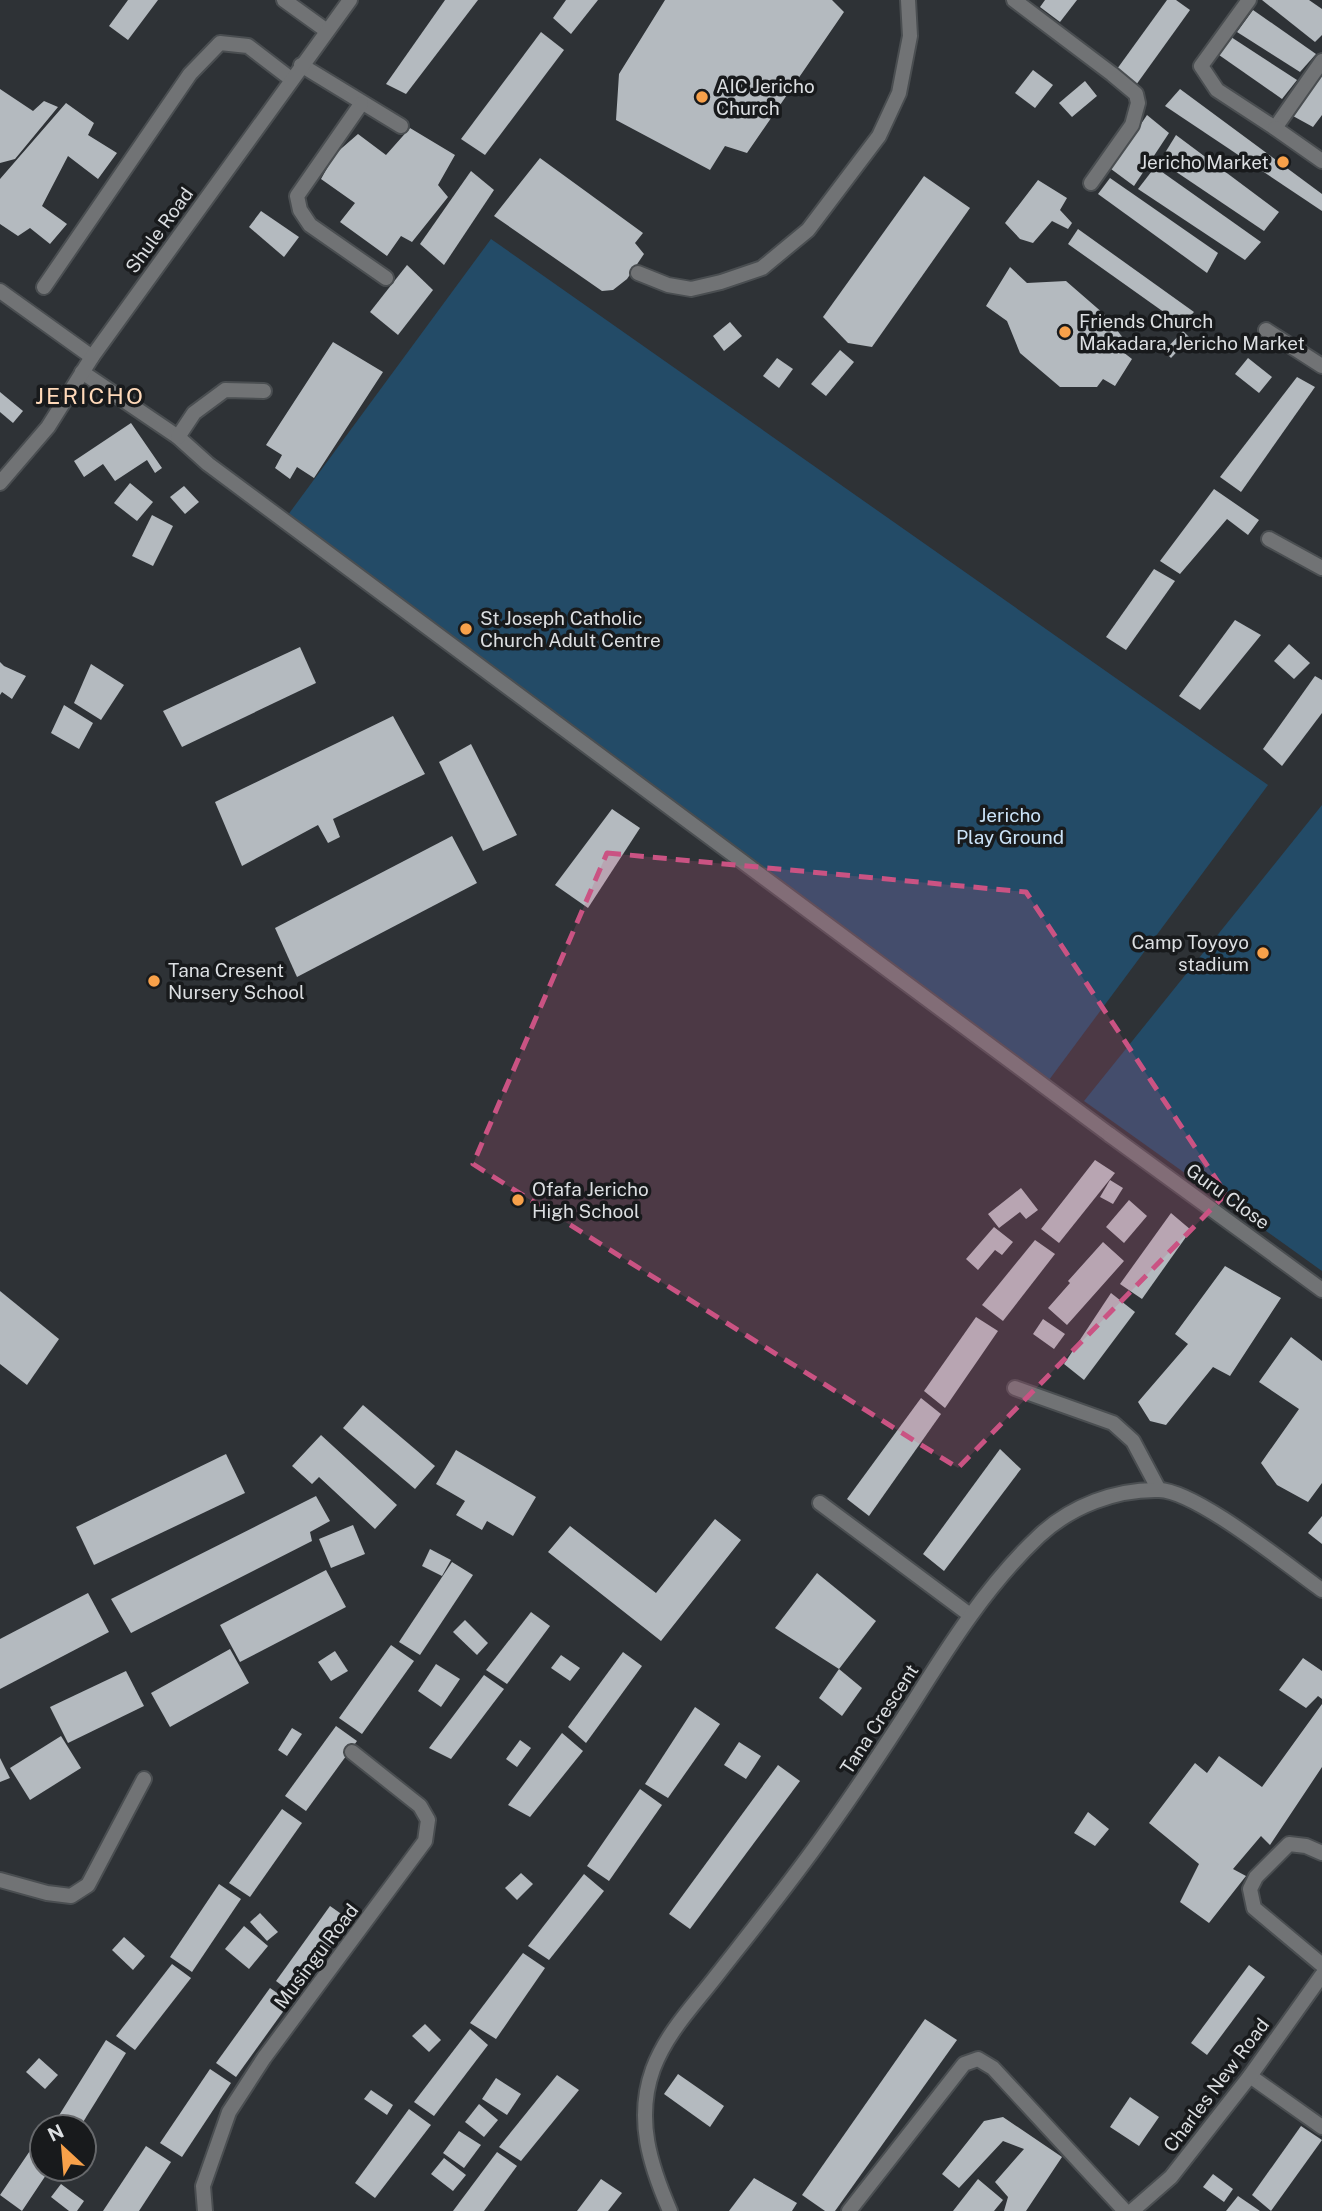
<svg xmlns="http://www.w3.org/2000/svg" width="1322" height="2211" viewBox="0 0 1322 2211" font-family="'Public Sans',sans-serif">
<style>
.green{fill:#234b67}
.building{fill:#b4babf}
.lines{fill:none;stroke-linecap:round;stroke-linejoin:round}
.service-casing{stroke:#4a4e51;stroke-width:18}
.minor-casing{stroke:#4a4e51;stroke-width:18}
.tertiary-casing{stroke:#4a4e51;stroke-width:18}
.service{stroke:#717375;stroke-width:14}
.minor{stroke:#717375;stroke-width:14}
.tertiary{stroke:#717375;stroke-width:14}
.marked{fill:#ca5383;fill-opacity:0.2;stroke:#ca5383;stroke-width:5;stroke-dasharray:14 9;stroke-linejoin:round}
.poi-dot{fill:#f8a14a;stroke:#181a1c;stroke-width:2.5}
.labels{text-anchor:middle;stroke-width:7;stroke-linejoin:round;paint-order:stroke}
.poi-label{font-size:19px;fill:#dbdee1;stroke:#181a1c;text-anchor:start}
.street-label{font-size:19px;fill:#dbdee1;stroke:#181a1c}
.park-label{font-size:19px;fill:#cbe3f8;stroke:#181a1c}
.quarter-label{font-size:23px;letter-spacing:2px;fill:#ffd9b9;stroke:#181a1c}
</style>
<rect width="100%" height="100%" fill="#2e3236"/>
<!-- green -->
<g class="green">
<polygon points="491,239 1268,785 1049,1080 285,519"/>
<polygon points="1322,805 1322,1271 1084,1101"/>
</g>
<!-- building -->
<g class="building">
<polygon points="128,0 158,0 128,40 109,26"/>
<polygon points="445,0 478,0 406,94 386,84"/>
<polygon points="566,0 598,0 571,34 553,18"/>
<polygon points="665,0 832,0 844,12 747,153 725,146 710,170 616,120 619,74"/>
<polygon points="1045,0 1077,0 1060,22 1040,7"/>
<polygon points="1167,0 1176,0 1190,10 1136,85 1117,69"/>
<polygon points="1262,0 1309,0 1322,9 1322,35 1315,42"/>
<polygon points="1253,10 1316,54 1300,72 1237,32"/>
<polygon points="541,32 564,50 485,155 461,139"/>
<polygon points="1231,37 1297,80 1282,99 1219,55"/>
<polygon points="1033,70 1053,85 1035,108 1015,93"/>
<polygon points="1322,75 1322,115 1313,127 1293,116"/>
<polygon points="1085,81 1097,96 1072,117 1059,103"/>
<polygon points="0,89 33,111 44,101 58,107 15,159 0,163"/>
<polygon points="1180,89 1322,194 1322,211 1165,106"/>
<polygon points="66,103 94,123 88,135 117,153 98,179 68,156 42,206 67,224 50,244 30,228 18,236 0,224 0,179"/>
<polygon points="1147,115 1169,133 1134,186 1111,169"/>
<polygon points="410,128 455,155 438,185 448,197 412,242 401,236 387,256 340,222 355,203 321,179 335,154 358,134 386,155"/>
<polygon points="1176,135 1279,212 1264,231 1160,161"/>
<polygon points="540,158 643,233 635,243 644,254 627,279 613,290 602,291 494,216"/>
<polygon points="1155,167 1261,242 1245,260 1138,189"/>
<polygon points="471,171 494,190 444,265 420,244"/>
<polygon points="924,176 970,208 872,347 848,343 823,317"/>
<polygon points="1110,178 1218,253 1207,273 1098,194"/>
<polygon points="1038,180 1067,198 1060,210 1072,223 1068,229 1052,221 1033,243 1020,239 1005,223"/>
<polygon points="261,211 299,237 284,257 249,227"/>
<polygon points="1078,229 1194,312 1182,325 1068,244"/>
<polygon points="407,265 433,290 398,335 370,312"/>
<polygon points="1010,267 1027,283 1066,281 1104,314 1128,344 1123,352 1132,359 1115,386 1103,379 1097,387 1060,387 1020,353 1007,321 986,306"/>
<polygon points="730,322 742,336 724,351 713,336"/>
<polygon points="1183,331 1190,338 1171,358 1164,351"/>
<polygon points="333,342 383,372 314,478 297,467 290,479 275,468 282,455 266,445"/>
<polygon points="840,350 854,362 826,396 811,384"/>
<polygon points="777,358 793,369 779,388 763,376"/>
<polygon points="1248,358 1272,377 1259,393 1235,374"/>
<polygon points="1297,377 1315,387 1241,492 1220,477"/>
<polygon points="0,392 23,411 13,423 0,412"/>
<polygon points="131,423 162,468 155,473 147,460 115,481 103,464 84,477 74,461"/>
<polygon points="130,483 153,502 137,521 114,503"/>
<polygon points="184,486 199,502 185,514 170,497"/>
<polygon points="1214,489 1259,520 1248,535 1227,519 1180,574 1160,561"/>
<polygon points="152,515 173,526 153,566 132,556"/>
<polygon points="1154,569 1175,581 1126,650 1106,637"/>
<polygon points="1235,620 1261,635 1200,710 1179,696"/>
<polygon points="1289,644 1310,663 1294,679 1274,661"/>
<polygon points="300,647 316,683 182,747 163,711"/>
<polygon points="0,662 4,666 26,676 12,699 2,692 0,695"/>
<polygon points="91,664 124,685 101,720 74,703"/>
<polygon points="1315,676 1322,680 1322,713 1282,766 1263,749"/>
<polygon points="64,705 93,723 79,749 51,733"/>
<polygon points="393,716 425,774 333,819 340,837 328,843 318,825 242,866 215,802"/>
<polygon points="471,744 517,835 483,851 439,762"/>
<polygon points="612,809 640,828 588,908 555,885"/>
<polygon points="452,836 477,883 297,977 275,928"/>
<polygon points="1095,1160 1115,1173 1059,1243 1041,1229"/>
<polygon points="1110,1180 1123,1188 1113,1204 1100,1197"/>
<polygon points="1021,1188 1038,1210 1026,1219 1020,1212 999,1228 988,1214"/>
<polygon points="1129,1200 1147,1216 1124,1243 1106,1227"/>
<polygon points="1171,1213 1191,1230 1142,1299 1120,1284"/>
<polygon points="994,1227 1013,1242 1002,1255 995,1250 978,1270 966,1259"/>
<polygon points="1035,1240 1055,1254 1003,1321 982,1305"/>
<polygon points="1103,1242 1124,1261 1067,1325 1048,1308 1070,1283 1068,1281"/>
<polygon points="1225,1266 1281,1298 1230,1376 1213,1367 1166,1425 1150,1421 1138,1402 1188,1344 1175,1334"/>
<polygon points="0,1291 59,1339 27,1385 0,1364"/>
<polygon points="1111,1293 1135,1312 1084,1380 1064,1364"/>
<polygon points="976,1317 998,1331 945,1408 924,1391"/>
<polygon points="1043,1319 1065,1334 1054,1349 1033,1334"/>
<polygon points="1291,1337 1322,1361 1322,1483 1308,1502 1277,1485 1261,1463 1299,1409 1259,1382"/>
<polygon points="921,1398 941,1414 869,1516 847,1499"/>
<polygon points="363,1405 435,1466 415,1489 343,1428"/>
<polygon points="321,1435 397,1505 375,1529 319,1477 312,1484 292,1466"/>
<polygon points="1000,1449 1021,1469 944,1571 923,1554"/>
<polygon points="456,1450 536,1497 513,1536 487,1521 482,1530 456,1515 465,1501 436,1484"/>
<polygon points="226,1454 245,1493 94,1565 76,1527"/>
<polygon points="316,1496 330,1521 310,1532 312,1541 131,1633 111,1599"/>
<polygon points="1322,1516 1322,1544 1308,1533"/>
<polygon points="715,1519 741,1540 661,1641 548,1552 570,1526 656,1593"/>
<polygon points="353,1525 365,1554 331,1568 319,1539"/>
<polygon points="430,1549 451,1560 442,1576 422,1566"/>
<polygon points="452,1562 473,1575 420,1655 399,1642"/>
<polygon points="326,1570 346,1607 240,1662 220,1625"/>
<polygon points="817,1573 876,1621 839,1669 775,1628"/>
<polygon points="88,1593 109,1632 0,1689 0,1639"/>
<polygon points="531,1612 550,1626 507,1684 486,1670"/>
<polygon points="465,1620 488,1643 477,1655 453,1632"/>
<polygon points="391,1645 414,1661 362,1734 339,1718"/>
<polygon points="230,1649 249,1683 170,1727 151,1693"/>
<polygon points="335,1651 348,1671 331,1681 318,1662"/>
<polygon points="623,1652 642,1666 586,1743 568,1727"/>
<polygon points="561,1655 580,1668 570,1681 551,1668"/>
<polygon points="1303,1658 1322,1671 1322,1699 1318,1696 1306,1708 1279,1690"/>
<polygon points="436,1664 460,1679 441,1707 418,1691"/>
<polygon points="839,1669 862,1688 842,1716 819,1698"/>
<polygon points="126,1671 144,1706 68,1743 50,1707"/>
<polygon points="484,1675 504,1689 451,1759 429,1748"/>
<polygon points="1322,1704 1322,1767 1270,1845 1261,1836 1233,1869 1246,1876 1209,1923 1180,1902 1199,1864 1149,1823 1195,1763 1207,1773 1219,1756 1262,1787"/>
<polygon points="695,1707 720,1724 668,1798 645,1784"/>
<polygon points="336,1726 357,1741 306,1811 285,1796"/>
<polygon points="292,1728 302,1734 287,1756 278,1750"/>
<polygon points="562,1733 583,1751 530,1817 508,1805"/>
<polygon points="61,1736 81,1768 30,1800 10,1768"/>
<polygon points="520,1740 531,1748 517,1767 506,1759"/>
<polygon points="739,1742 761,1756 746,1779 724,1765"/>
<polygon points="0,1758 10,1778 0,1782"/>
<polygon points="778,1765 800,1781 690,1929 669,1914"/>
<polygon points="640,1789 662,1805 609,1881 587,1866"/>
<polygon points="282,1809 302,1823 250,1897 229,1883"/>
<polygon points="1088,1812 1109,1829 1095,1846 1074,1833"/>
<polygon points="521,1873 533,1884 517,1900 505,1888"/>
<polygon points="584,1874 604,1891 549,1960 528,1946"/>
<polygon points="219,1884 241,1899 192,1972 170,1957"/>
<polygon points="330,1906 350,1920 296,1996 276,1981"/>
<polygon points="260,1913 278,1932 267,1941 250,1922"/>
<polygon points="244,1926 268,1946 249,1969 225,1949"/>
<polygon points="124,1937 145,1956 133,1970 112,1950"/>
<polygon points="523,1953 545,1968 496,2039 470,2023"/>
<polygon points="172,1964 191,1978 135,2050 116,2036"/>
<polygon points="1249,1965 1265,1977 1207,2055 1191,2043"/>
<polygon points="270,1988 290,2002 236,2077 216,2063"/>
<polygon points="925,2019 957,2040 835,2211 825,2211 802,2195"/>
<polygon points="425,2024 441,2040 429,2052 412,2036"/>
<polygon points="470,2029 488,2045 434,2116 414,2102"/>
<polygon points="106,2040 126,2053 80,2127 75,2127 58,2117"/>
<polygon points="39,2058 58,2075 45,2089 26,2072"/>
<polygon points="210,2069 231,2083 182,2157 160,2143"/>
<polygon points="678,2074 724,2106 710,2127 664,2094"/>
<polygon points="557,2075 579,2090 521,2161 499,2147"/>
<polygon points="496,2078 521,2094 507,2115 482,2099"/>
<polygon points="371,2090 393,2105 387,2115 364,2099"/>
<polygon points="1130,2097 1159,2117 1139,2146 1110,2127"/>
<polygon points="479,2104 498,2120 484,2137 465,2122"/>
<polygon points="409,2109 431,2125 375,2198 355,2183"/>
<polygon points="1003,2117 1062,2157 1026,2211 1004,2211 1008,2197 995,2182 1024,2149 1003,2141 959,2188 942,2174 984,2121"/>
<polygon points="1301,2126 1322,2140 1271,2211 1252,2195"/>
<polygon points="459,2131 481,2145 464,2168 443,2153"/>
<polygon points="42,2133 42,2169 50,2169 22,2211 0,2195"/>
<polygon points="146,2146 171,2162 139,2211 103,2211"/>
<polygon points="497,2152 517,2166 484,2211 453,2211"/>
<polygon points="444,2158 466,2175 453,2191 431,2174"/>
<polygon points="1213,2174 1233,2189 1224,2202 1203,2187"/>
<polygon points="754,2178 797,2203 792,2211 729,2211"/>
<polygon points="601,2179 622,2193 608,2211 577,2211"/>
<polygon points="978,2179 1003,2200 994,2211 953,2211"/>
<polygon points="61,2184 84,2201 77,2211 69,2211 51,2197"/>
<polygon points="1238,2196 1260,2211 1226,2211"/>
</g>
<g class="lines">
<defs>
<g id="service">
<polyline points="284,0 327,31"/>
<polyline points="1014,0 1112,74 1136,94 1138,103 1132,125 1091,183"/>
<polyline points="1249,0 1201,66 1217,90 1275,128 1322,61"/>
<polyline points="301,65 401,126"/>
<polyline points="361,104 297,196 300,210 310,225 386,278"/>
<polyline points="1275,128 1322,161"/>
<polyline points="44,287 190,74 220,43 248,46 291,79"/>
<polyline points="82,372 178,437 208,464 1110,1135"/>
<polyline points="178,437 194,413 225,390 264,391"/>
<polyline points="1015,1388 1113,1423 1133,1441 1159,1490"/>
<polyline points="1322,1853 1306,1846 1289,1844 1256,1877 1250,1889 1254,1908 1322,1965"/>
<polyline points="849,2211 964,2064 978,2059 993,2068 1125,2211"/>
</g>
<g id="minor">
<polyline points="638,273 668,285 691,289 721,282 762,268 808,230 879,136 899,93 910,36 908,0"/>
<polyline points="0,291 92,357"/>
<polyline points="1266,330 1322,366"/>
<polyline points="0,483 48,427 92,357 350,0"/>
<polyline points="1269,539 1322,568"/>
<polyline points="1110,1135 1322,1290"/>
<polyline points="820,1503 970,1615"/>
<polyline points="0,1880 47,1893 71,1896 88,1885 144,1779"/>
<polyline points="1250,2076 1322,2127"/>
<polyline points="205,2211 203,2186 229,2112 264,2058 425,1841 428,1820 420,1806 352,1752"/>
<path d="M 670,2211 C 650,2165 635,2119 653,2069 C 667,2032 694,2005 717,1975 C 753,1929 790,1883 824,1835 C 855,1792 884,1748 913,1703 C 950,1644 988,1584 1039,1536 C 1071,1506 1116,1489 1159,1490 C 1197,1491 1288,1566 1322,1590"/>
</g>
<polyline id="tertiary" points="1132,2211 1171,2177 1250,2076 1322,1975"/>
</defs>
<!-- service casing -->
<use href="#service" class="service-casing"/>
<!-- minor casing -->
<use href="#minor" class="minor-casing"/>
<!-- tertiary casing -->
<use href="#tertiary" class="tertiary-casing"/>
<!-- service -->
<use href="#service" class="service"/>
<!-- minor -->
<use href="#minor" class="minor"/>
<!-- tertiary -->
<use href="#tertiary" class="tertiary"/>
</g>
<!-- marked area -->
<path class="marked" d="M 607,853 L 1026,892 L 1226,1194 L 958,1468 L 473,1164 Z"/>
<!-- markers -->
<g class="poi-dot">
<circle cx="702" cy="97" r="7"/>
<circle cx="1283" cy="162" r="7"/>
<circle cx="1065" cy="332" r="7"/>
<circle cx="466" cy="629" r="7"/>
<circle cx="1263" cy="953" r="7"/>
<circle cx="154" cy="981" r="7"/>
<circle cx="518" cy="1200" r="7"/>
</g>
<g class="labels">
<!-- poi labels -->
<g class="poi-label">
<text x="716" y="93">AIC Jericho<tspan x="716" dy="22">Church</tspan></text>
<text x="1269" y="169" text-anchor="end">Jericho Market</text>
<text x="1079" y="328">Friends Church<tspan x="1079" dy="22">Makadara, Jericho Market</tspan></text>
<text x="480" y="625">St Joseph Catholic<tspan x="480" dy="22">Church Adult Centre</tspan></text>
<text x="1249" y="949" text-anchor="end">Camp Toyoyo<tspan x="1249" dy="22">stadium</tspan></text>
<text x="168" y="977">Tana Cresent<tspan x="168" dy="22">Nursery School</tspan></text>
<text x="532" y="1196">Ofafa Jericho<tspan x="532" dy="22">High School</tspan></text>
</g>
<!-- street labels -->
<g class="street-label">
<text transform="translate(159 230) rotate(-54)" y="7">Shule Road</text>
<text transform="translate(1228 1196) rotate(36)" y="7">Guru Close</text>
<text transform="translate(879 1719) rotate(-57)" y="7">Tana Crescent</text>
<text transform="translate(316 1956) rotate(-53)" y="7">Musingu Road</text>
<text transform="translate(1216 2085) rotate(-53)" y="7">Charles New Road</text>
</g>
<!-- park labels -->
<g class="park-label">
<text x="1010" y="822">Jericho<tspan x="1010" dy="22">Play Ground</tspan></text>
</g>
<!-- quarter labels -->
<g class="quarter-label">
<text x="90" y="404">JERICHO</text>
</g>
</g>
<!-- north arrow -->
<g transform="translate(63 2148) rotate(334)"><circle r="33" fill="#181a1c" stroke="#66686b" stroke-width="2"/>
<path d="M0-5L12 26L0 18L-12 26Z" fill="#f8a14a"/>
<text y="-10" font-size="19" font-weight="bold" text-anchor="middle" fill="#dbdee1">N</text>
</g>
</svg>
